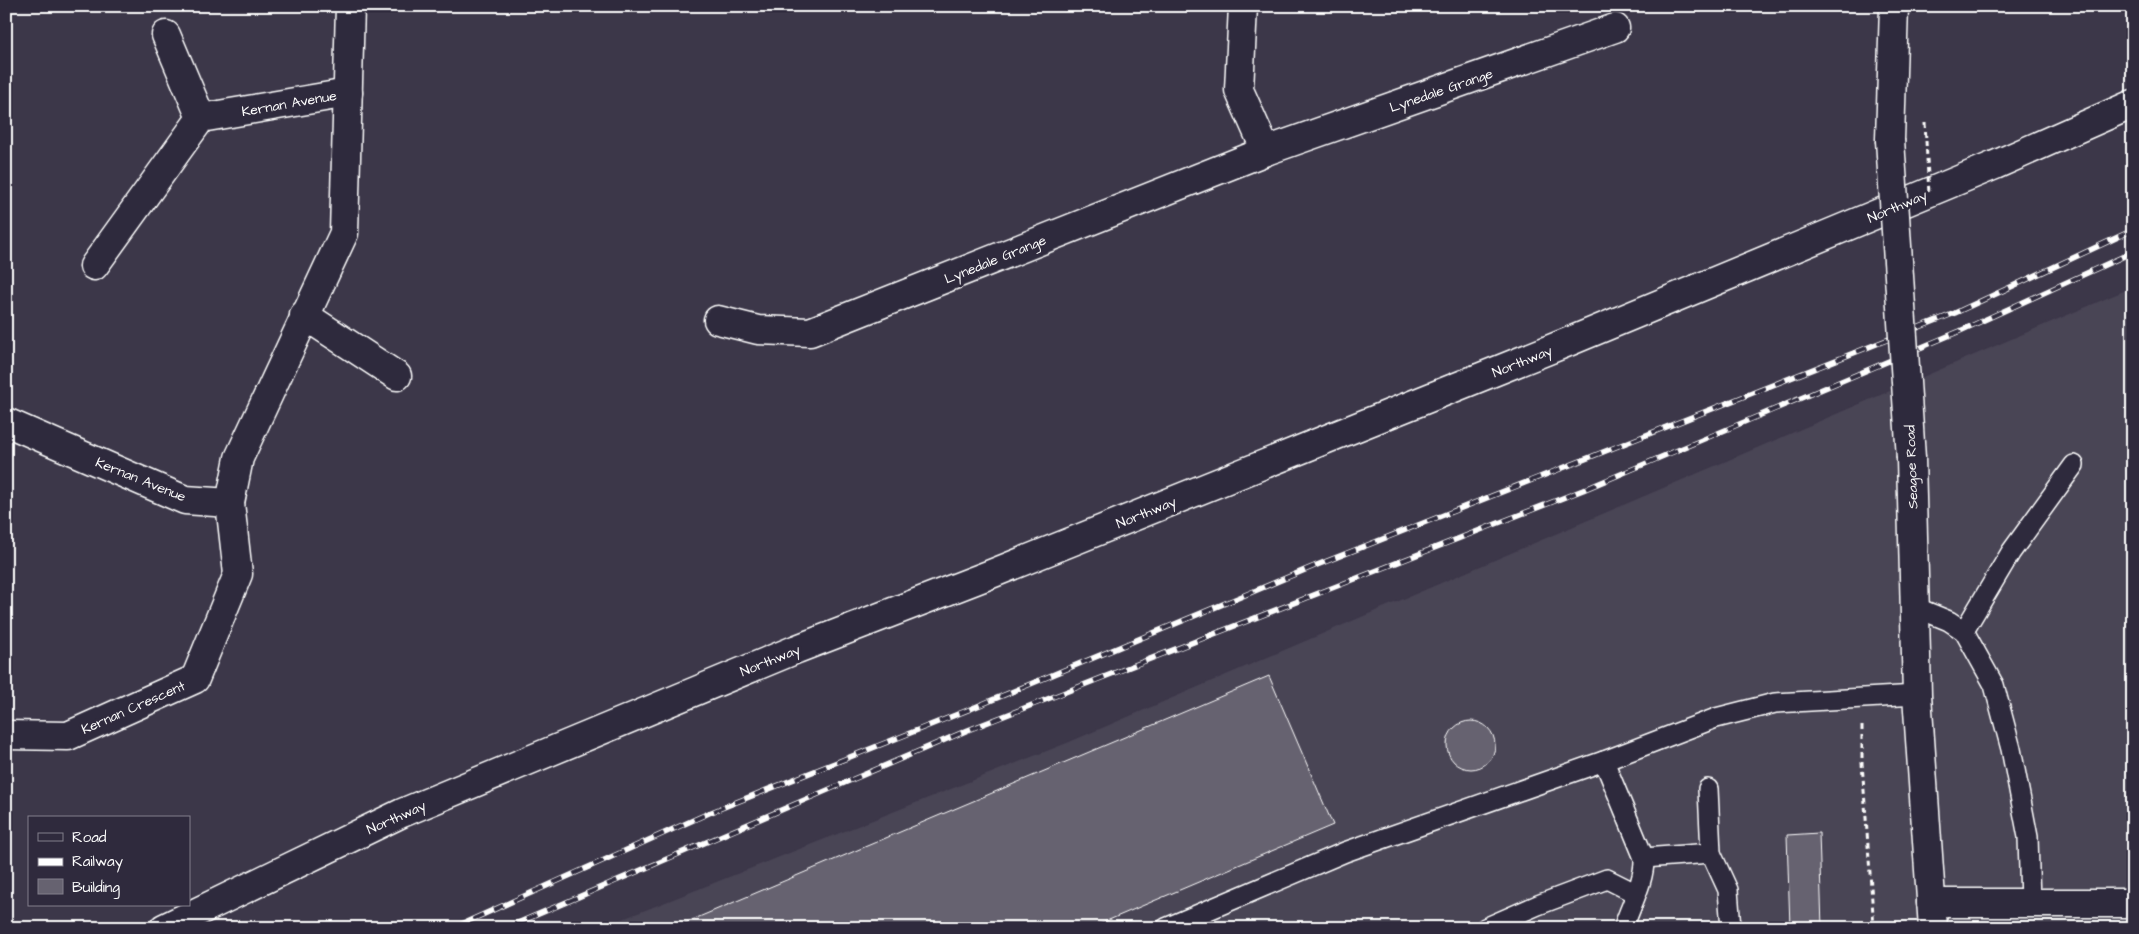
<svg xmlns="http://www.w3.org/2000/svg" width="2139" height="934" viewBox="0 0 2139 934" font-family="'Architects Daughter',sans-serif">
<style>
.built{fill:#494455}
.building{fill:#666270;stroke:#fff}
.lines{fill:none;stroke-linecap:round;stroke-linejoin:round}
.lane-casing{stroke:#fff;stroke-width:22}
.street-casing{stroke:#fff;stroke-width:31}
.secondary-casing{stroke:#fff;stroke-width:31}
.highway-casing{stroke:#fff;stroke-width:31}
.path{stroke:#fff;stroke-width:3;stroke-dasharray:5 4;stroke-linecap:butt}
.lane{stroke:#2f2a3d;stroke-width:19}
.street{stroke:#2f2a3d;stroke-width:28}
.secondary{stroke:#2f2a3d;stroke-width:28}
.highway{stroke:#2f2a3d;stroke-width:28}
.rail-casing{stroke:#fff;stroke-width:5.5}
.rail{stroke:#2f2a3d;stroke-width:4;stroke-dasharray:11;stroke-linecap:butt}
.secondary-bridge-casing{stroke:#fff;stroke-width:31;stroke-linecap:butt}
.path-bridge{stroke:#fff;stroke-width:3;stroke-dasharray:5 4;stroke-linecap:butt}
.secondary-bridge{stroke:#2f2a3d;stroke-width:28}
.labels{text-anchor:middle;stroke-width:5;stroke-linejoin:round;paint-order:stroke}
.street-label{font-size:14px;fill:#fff;stroke:#2f2a3d}
</style>
<rect width="100%" height="100%" fill="#3c3749"/>
<filter id="ink" filterUnits="userSpaceOnUse"><feTurbulence type="fractalNoise" baseFrequency=".02" numOctaves="2"/><feDisplacementMap in="SourceGraphic" scale="10" xChannelSelector="R" yChannelSelector="G"/><feConvolveMatrix kernelMatrix="1 2 1 2 8 2 1 2 1" color-interpolation-filters="sRGB"/></filter>
<g filter="url(#ink)">
<!-- built -->
<polygon class="built" points="2133,287 2133,928 600,928 1067,743"/>
<!-- building -->
<g class="building">
<polygon points="1269,676 1333,825 1090,928 681,928 680,925"/>
<circle cx="1471" cy="745" r="24"/>
<polygon points="1819,833 1822,928 1790,928 1787,835"/>
</g>
<g class="lines">
<defs>
<g id="lane">
<polyline points="1915,607 1949,621 1964,631 1994,685 2011,749 2028,837 2030,902"/>
<polyline points="1964,631 2011,552 2074,465"/>
<path d="M 1604,761 L 1644,858 C 1645,879 1632,903 1625,923 L 1626,928"/>
<polyline points="1708,789 1711,853 1728,890 1731,928"/>
<polyline points="1644,858 1711,853"/>
<polyline points="1166,928 1345,852 1604,761 1716,718 1775,703 1917,695"/>
<polyline points="1485,928 1538,905 1607,879 1635,893"/>
</g>
<g id="street">
<polyline points="1243,6 1239,90 1266,151"/>
<polyline points="166,35 201,118"/>
<polyline points="94,266 201,118 348,93"/>
<polyline points="304,315 397,376"/>
<polyline points="718,320 758,330 810,332 1266,151 1615,28"/>
<polyline points="6,422 185,500 230,503"/>
<polyline points="6,735 68,736 195,679 238,574 230,503 239,458 344,233 350,6"/>
<polyline points="1931,903 2133,903"/>
</g>
<g id="secondary">
<polyline points="1890,140 1894,6"/>
<polyline points="1911,458 1917,695 1933,928"/>
</g>
<polyline id="highway" points="164,928 402,813 797,649 991,574 1568,342 1995,165 2133,104"/>
</defs>
<!-- lane casing -->
<use href="#lane" class="lane-casing"/>
<!-- street casing -->
<use href="#street" class="street-casing"/>
<!-- secondary casing -->
<use href="#secondary" class="secondary-casing"/>
<!-- highway casing -->
<use href="#highway" class="highway-casing"/>
<!-- path -->
<polyline class="path" points="1862,726 1862,763 1874,928"/>
<!-- lane -->
<use href="#lane" class="lane"/>
<!-- street -->
<use href="#street" class="street"/>
<!-- secondary -->
<use href="#secondary" class="secondary"/>
<!-- highway -->
<use href="#highway" class="highway"/>
<defs>
<g id="rail">
<polyline points="453,928 709,813 968,710 1317,565 1955,313 2133,230"/>
<polyline points="506,928 968,730 1583,490 1960,331 2133,252"/>
</g>
</defs>
<!-- rail casing -->
<use href="#rail" class="rail-casing"/>
<!-- rail -->
<use href="#rail" class="rail"/>
<defs>
<polyline id="secondary-bridge" points="1890,140 1911,458"/>
</defs>
<!-- secondary-bridge casing -->
<use href="#secondary-bridge" class="secondary-bridge-casing"/>
<!-- path-bridge -->
<polyline class="path-bridge" points="1925,123 1929,194"/>
<!-- secondary-bridge -->
<use href="#secondary-bridge" class="secondary-bridge"/>
</g>
</g>
<g class="labels">
<!-- street labels -->
<g class="street-label">
<text transform="translate(1441 90) rotate(-19)" y="5">Lynedale Grange</text>
<text transform="translate(289 103) rotate(-10)" y="5">Kernan Avenue</text>
<text transform="translate(1897 206) rotate(-23)" y="5">Northway</text>
<text transform="translate(995 259) rotate(-22)" y="5">Lynedale Grange</text>
<text transform="translate(1522 361) rotate(-22)" y="5">Northway</text>
<text transform="translate(1911 467) rotate(-92)" y="5">Seagoe Road</text>
<text transform="translate(141 479) rotate(22)" y="5">Kernan Avenue</text>
<text transform="translate(1146 512) rotate(-22)" y="5">Northway</text>
<text transform="translate(770 660) rotate(-22)" y="5">Northway</text>
<text transform="translate(133 707) rotate(-24)" y="5">Kernan Crescent</text>
<text transform="translate(396 817) rotate(-24)" y="5">Northway</text>
</g>
</g>
<!-- margin -->
<rect width="2139" height="934" fill="none" stroke="#2f2a3d" stroke-width="25"/>
<rect x="12" y="12" width="2114" height="909" fill="none" stroke="#fff" stroke-width="2" filter="url(#ink)"/>
<!-- legend -->
<rect x="28" y="816" width="162" height="90" fill="#2f2a3d" stroke="#827f8b"/>
<rect x="38" y="833" width="25" height="8" fill="#2f2a3d" stroke="#827f8b"/>
<text x="72" y="842" font-size="15" fill="#ffffff">Road</text>
<rect x="38" y="858" width="25" height="8" fill="#ffffff" stroke="#827f8b"/>
<text x="72" y="866" font-size="15" fill="#ffffff">Railway</text>
<rect x="38" y="879" width="25" height="15" fill="#666270" stroke="#827f8b"/>
<text x="72" y="892" font-size="15" fill="#ffffff">Building</text>
</svg>
